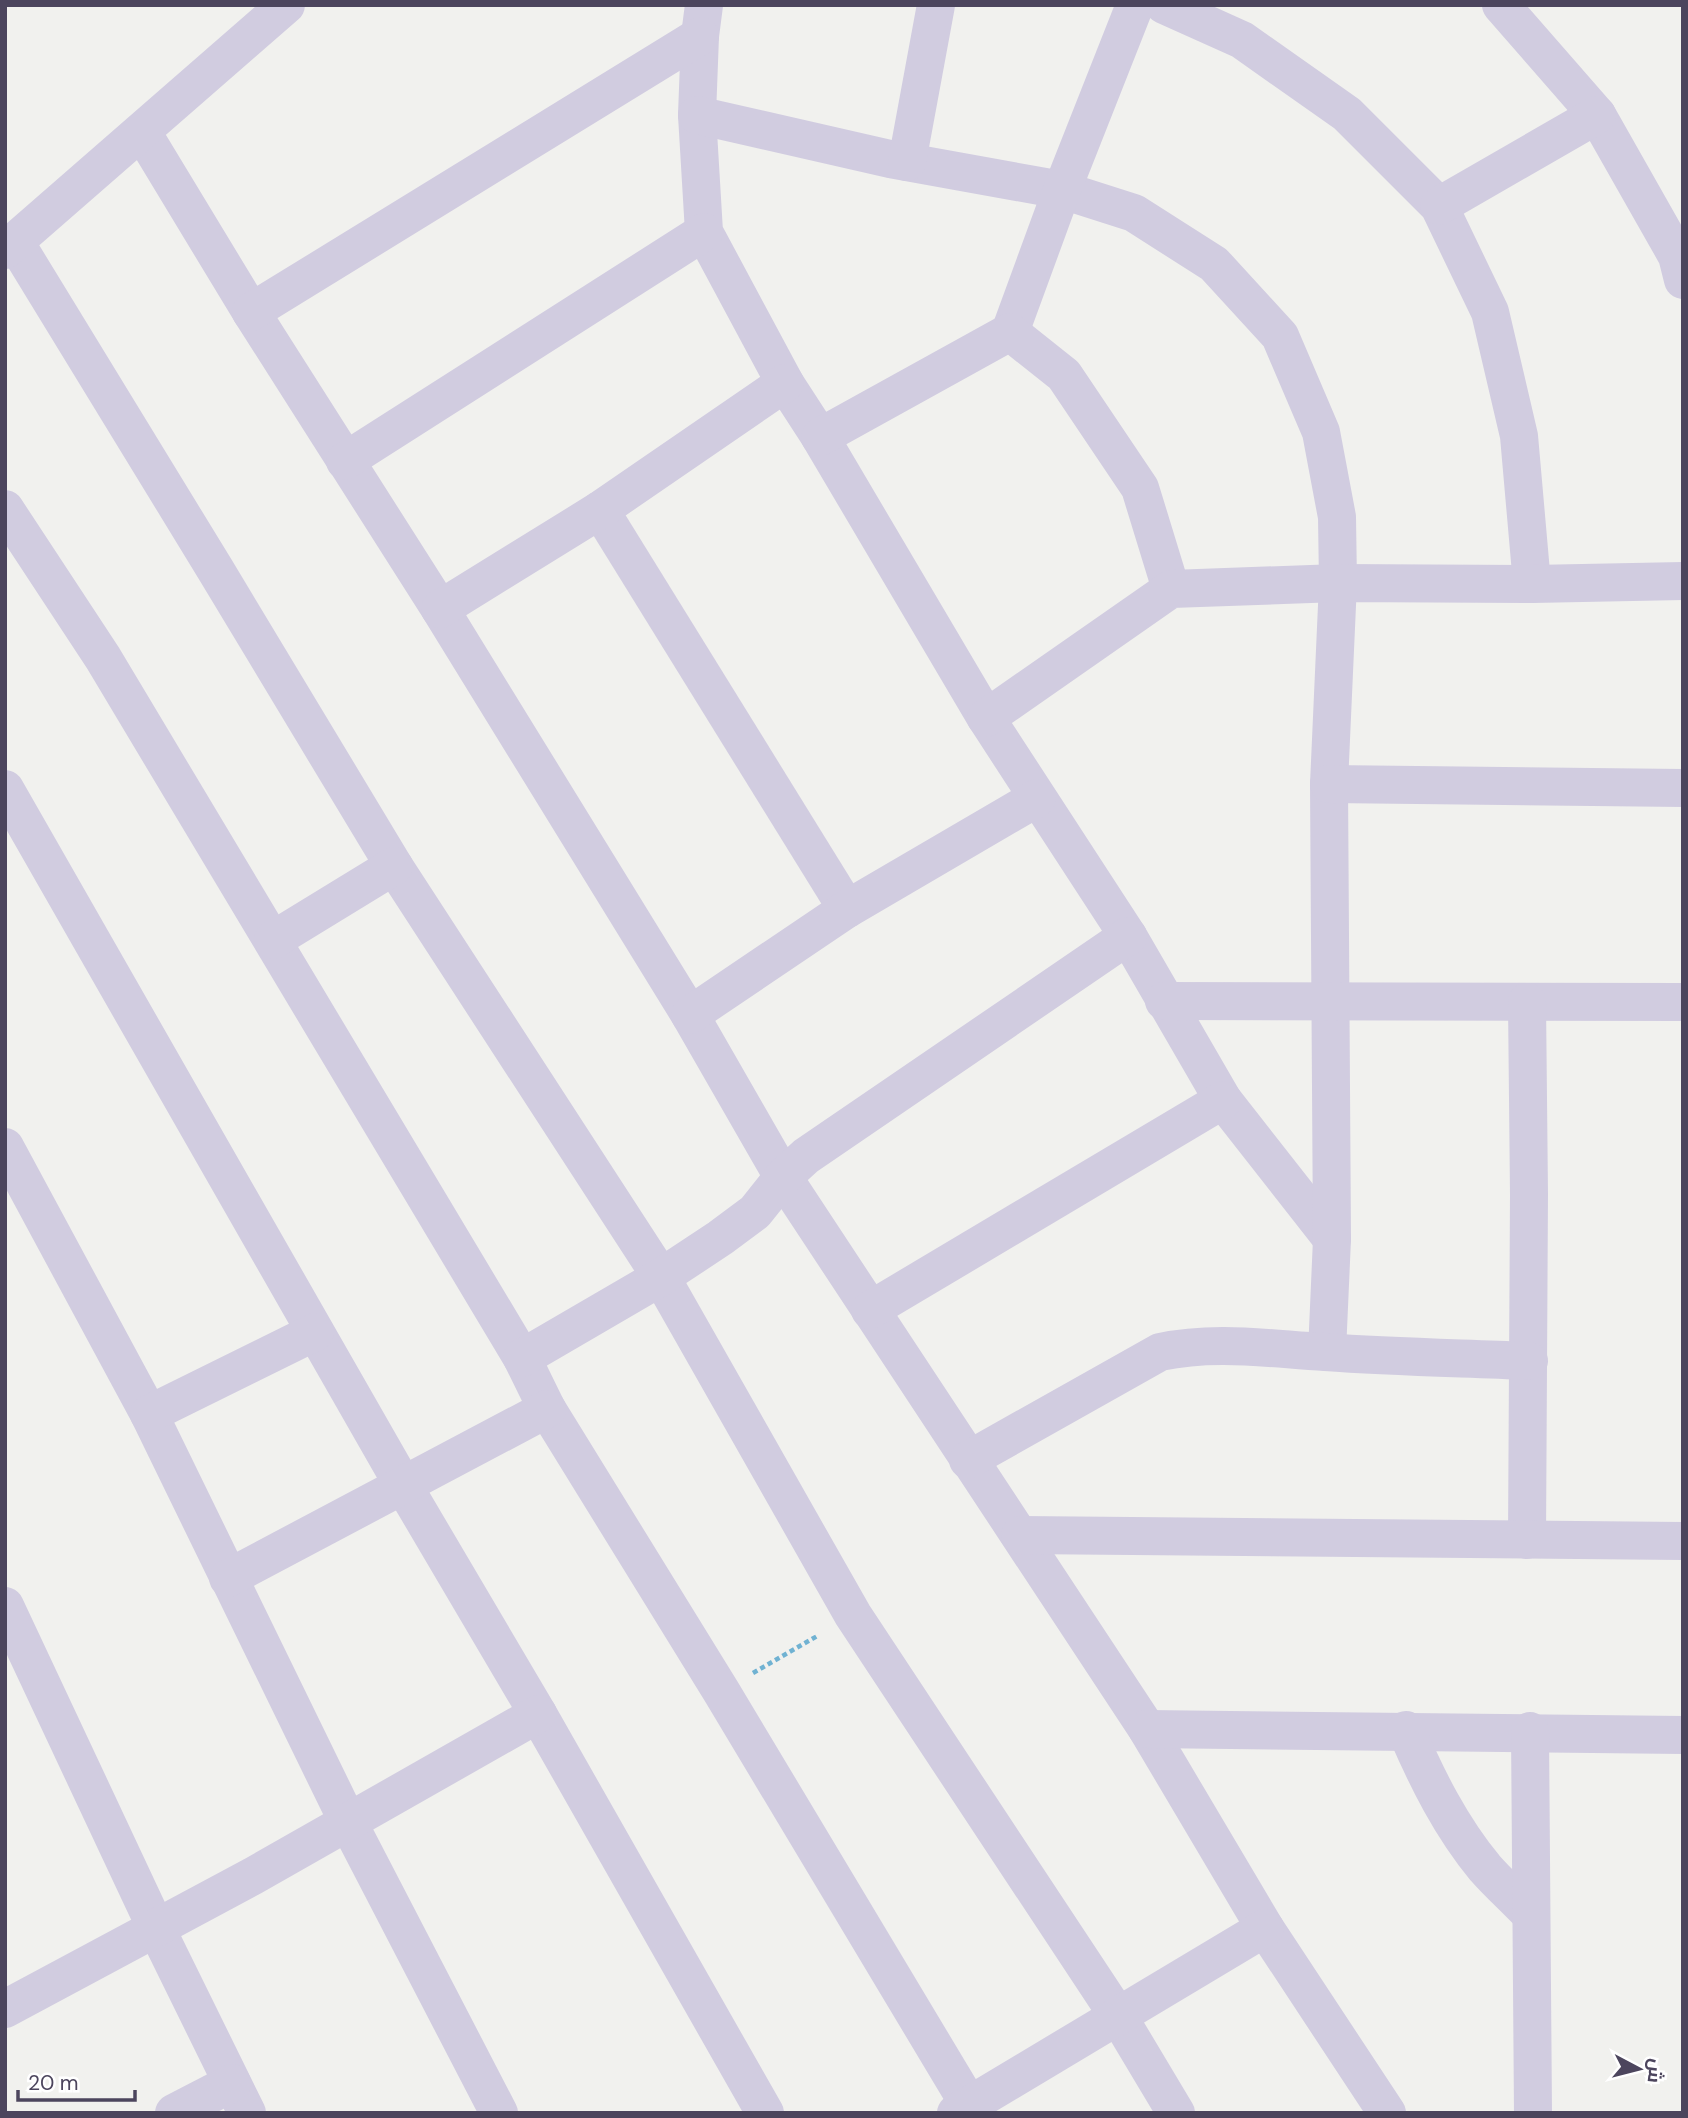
<svg xmlns="http://www.w3.org/2000/svg" width="1688" height="2118" viewBox="0 0 1688 2118" font-family="'DM Sans',Cairo,sans-serif">
<style>
.lines{fill:none;stroke-linecap:round;stroke-linejoin:round}
.path{stroke:#70b2d2;stroke-width:4.5;stroke-dasharray:5 3.5;stroke-linecap:butt}
.minor{stroke:#d1cce0;stroke-width:38}
</style>
<rect width="100%" height="100%" fill="#f1f1ee"/>
<g class="lines">
<!-- path -->
<polyline class="path" points="753,1673 819,1635"/>
<!-- minor -->
<g class="minor">
<polyline points="704,5 700,36 697,115 704,232 785,383 820,437 986,718 1128,936 1223,1100 1332,1239"/>
<polyline points="1164,5 1242,40 1347,114 1439,206 1490,312 1519,436 1532,584"/>
<polyline points="1501,5 1597,115 1677,256 1683,280"/>
<polyline points="697,115 890,159 1062,190 1134,213 1214,264 1280,336 1321,432 1337,517 1338,583 1329,784 1332,1239 1327,1352"/>
<polyline points="142,132 251,312 440,609 690,1015 783,1177 1147,1729 1265,1928 1387,2113"/>
<polyline points="907,162 936,5"/>
<polyline points="1439,206 1597,115"/>
<polyline points="15,242 215,569 394,866 661,1277 853,1615 1118,2016 1176,2113"/>
<polyline points="5,250 286,5"/>
<polyline points="251,312 700,36"/>
<polyline points="1010,332 1062,190 1135,5"/>
<polyline points="820,437 1010,332 1064,375 1140,488 1171,589"/>
<polyline points="345,461 704,232"/>
<polyline points="5,509 103,658 522,1358 547,1409 721,1691 974,2113"/>
<polyline points="600,510 847,909"/>
<polyline points="440,609 600,510 785,383"/>
<polyline points="986,718 1171,589 1338,583 1532,584 1683,581"/>
<polyline points="1329,784 1683,788"/>
<polyline points="5,789 403,1485 538,1714 765,2113"/>
<polyline points="273,940 394,866"/>
<polyline points="1164,1001 1683,1002"/>
<polyline points="1527,1002 1529,1194 1527,1540"/>
<polyline points="690,1015 847,909 1037,798"/>
<polyline points="5,1147 149,1414 348,1822 499,2113"/>
<polyline points="870,1310 1223,1100"/>
<polyline points="522,1358 661,1277 720,1238 755,1212 783,1177 806,1156 1128,936"/>
<polyline points="149,1414 315,1332"/>
<path d="M 968,1460 L 1160,1352 C 1215,1340 1270,1349 1325,1352 C 1393,1357 1461,1358 1529,1361"/>
<polyline points="1020,1535 1683,1541"/>
<polyline points="228,1578 547,1409"/>
<polyline points="5,1606 156,1928 247,2113"/>
<polyline points="1147,1729 1683,1735"/>
<path d="M 1406,1730 C 1427,1779 1451,1827 1485,1868 C 1499,1884 1516,1899 1531,1915"/>
<polyline points="1530,1731 1533,2113"/>
<polyline points="5,2009 253,1876 538,1714"/>
<polyline points="174,2113 232,2083"/>
<polyline points="956,2113 1265,1928"/>
</g>
</g>
<!-- border -->
<rect width="1688" height="2118" fill="none" stroke="#4c455d" stroke-width="14"/>
<!-- north arrow -->
<g transform="translate(1639 2069) rotate(97)" stroke="#ffffff" stroke-width="5" paint-order="stroke">
<path d="M0-5L12 26L0 18L-12 26Z" fill="#4c455d"/>
<text y="-10" font-size="19" font-weight="bold" text-anchor="middle" fill="#4c455d">ش</text>
</g>
<!-- scale -->
<path d="M18 2090v10h117v-10" fill="none" stroke="#4c455d" stroke-width="3.5"/>
<text x="28" y="2090" font-size="21" fill="#4c455d" stroke="#ffffff" stroke-width="5" paint-order="stroke">20 m</text>
</svg>
